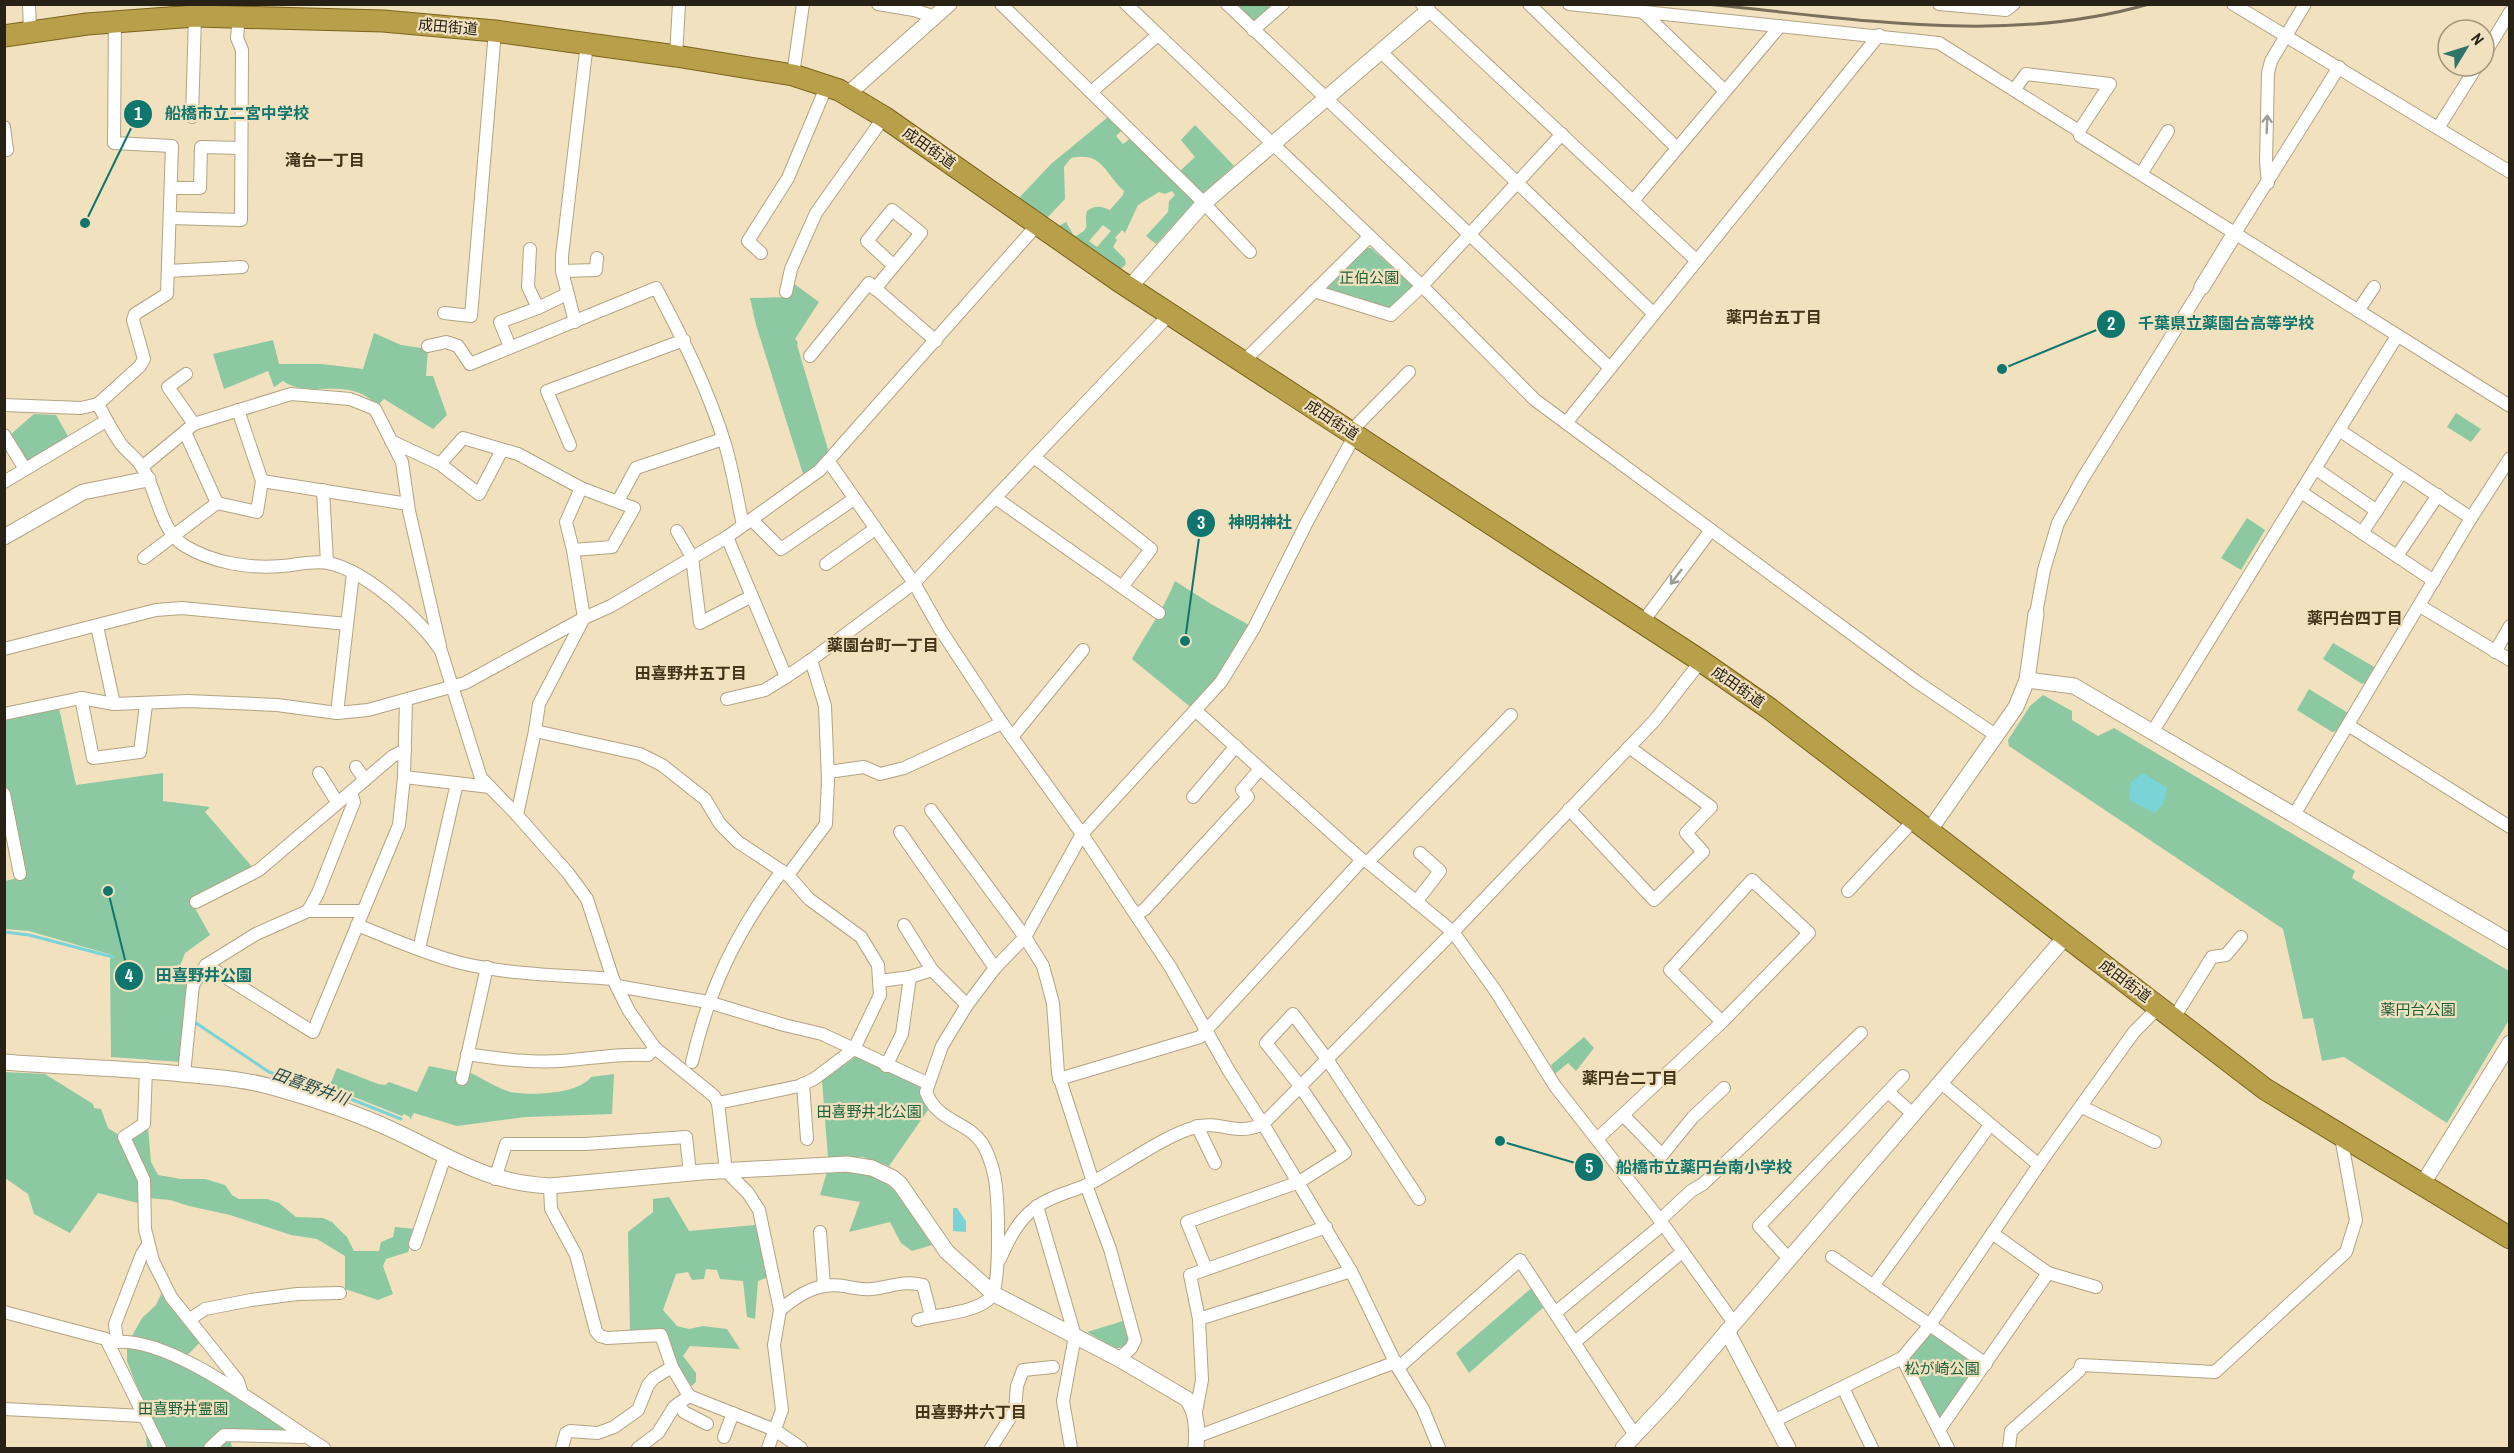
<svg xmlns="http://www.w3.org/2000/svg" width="2514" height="1453" viewBox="0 0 2514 1453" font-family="'Archivo Narrow','Noto Sans JP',sans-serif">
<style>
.green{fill:#8cc9a2;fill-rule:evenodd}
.water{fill:#7ad3d6}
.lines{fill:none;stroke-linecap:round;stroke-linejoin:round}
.stream{stroke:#7ad3d6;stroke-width:3}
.minor-casing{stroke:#b2a383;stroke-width:14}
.tertiary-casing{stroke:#b2a383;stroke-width:17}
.trunk-casing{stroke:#7a641a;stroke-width:23}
.minor{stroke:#fff;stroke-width:12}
.tertiary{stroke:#fff;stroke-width:15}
.trunk{stroke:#b89f4a;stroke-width:21}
.rail{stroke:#7a705b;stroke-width:3}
.oneway{stroke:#9e9c96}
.labels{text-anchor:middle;stroke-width:4.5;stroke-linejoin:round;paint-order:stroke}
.street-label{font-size:15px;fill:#282216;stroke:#f1e1bf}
.park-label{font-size:15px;fill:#195f3a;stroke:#f1e1bf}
.neighbourhood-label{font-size:16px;font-weight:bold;fill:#423418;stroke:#f1e1bf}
.water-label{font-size:16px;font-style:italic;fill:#224b4d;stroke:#f1e1bf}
.leader{fill:none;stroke:#0f766e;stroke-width:2}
.callout-dot{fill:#0f766e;stroke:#f1e1bf;stroke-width:2}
.mark-label{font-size:18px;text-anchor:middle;font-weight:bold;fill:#fff}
.callout-label{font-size:16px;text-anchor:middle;font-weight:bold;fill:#0f766e;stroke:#f1e1bf;stroke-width:4.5;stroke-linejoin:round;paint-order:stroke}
</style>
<rect width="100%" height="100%" fill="#f1e1bf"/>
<!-- green -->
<g class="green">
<polygon points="1235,5 1278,5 1256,23"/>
<path d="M 1108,117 L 1122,130 L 1116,136 L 1123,144 L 1131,138 L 1196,200 L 1156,244 L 1146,236 L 1168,212 L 1169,201 L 1175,195 L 1172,191 L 1165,194 L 1159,192 L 1138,205 L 1125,233 L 1122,230 L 1115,238 L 1117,240 L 1113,247 L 1125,259 L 1126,264 L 1120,270 L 1059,226 L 1066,222 L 1073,234 L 1076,236 C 1093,227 1083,225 1087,211 C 1095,205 1101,206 1110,210 L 1123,195 L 1124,191 C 1104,173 1103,151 1071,158 L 1064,167 L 1065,199 L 1047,218 L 1019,198 L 1051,164 ZM 1103,225 L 1111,231 L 1097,247 L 1089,241 Z"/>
<polygon points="1195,125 1234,166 1203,193 1180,171 1195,157 1181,140"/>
<polygon points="1365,248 1371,248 1412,285 1412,289 1389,311 1324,289"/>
<polygon points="793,283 819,302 795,339 798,342 797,345 830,456 804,477 756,325 750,298 788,297"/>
<path d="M 374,333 L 401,345 L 428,349 L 426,376 L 433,376 L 447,415 L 433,429 L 384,399 L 378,405 C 370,399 363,393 353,391 C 331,385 302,395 283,381 L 274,387 L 268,371 L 224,389 L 213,354 L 273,340 L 279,364 L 322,364 L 363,369 Z"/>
<polygon points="2456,413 2481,429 2471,442 2447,427"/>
<polygon points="34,414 56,415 69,438 31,462 26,461 10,435"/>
<polygon points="2247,518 2265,530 2241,570 2221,558"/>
<path d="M 1175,581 L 1211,604 L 1251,626 L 1218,681 L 1194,710 L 1132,659 C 1146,633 1164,609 1175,581 Z"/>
<polygon points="2333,643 2376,668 2367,682 2362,684 2323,659"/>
<polygon points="2309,689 2348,713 2337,731 2332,732 2297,710"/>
<polygon points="2043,695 2072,711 2072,720 2098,736 2114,728 2355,871 2352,878 2509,971 2509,1020 2447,1123 2344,1057 2322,1061 2313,1018 2303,1019 2283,929 2009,746 2008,740 2030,706"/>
<polygon points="58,703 76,785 163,773 163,801 210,807 205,812 254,869 191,901 210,935 185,953 180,966 190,979 181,1062 111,1057 110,960 112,955 29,931 5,929 5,881 22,877 5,783 4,716"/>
<polygon points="1584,1037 1594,1048 1576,1071 1568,1063 1555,1074 1551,1065"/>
<polygon points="858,1055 923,1089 928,1110 889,1166 863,1157 828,1157 822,1081"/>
<path d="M 429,1066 L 459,1072 L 458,1082 L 466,1083 L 469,1072 C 482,1078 498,1089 511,1092 C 531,1096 579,1094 591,1077 L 614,1074 L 612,1114 L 526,1117 L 457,1126 L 414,1113 L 410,1120 L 410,1117 L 404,1114 L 402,1116 L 329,1087 L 337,1068 L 378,1084 L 385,1085 L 389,1082 L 417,1092 Z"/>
<polygon points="4,1072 45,1074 93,1104 94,1108 101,1109 108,1128 119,1135 141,1182 142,1204 98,1193 70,1233 34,1214 28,1194 5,1178"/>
<polygon points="148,1127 151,1162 158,1175 181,1179 205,1179 225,1185 232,1195 239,1199 267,1199 279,1203 296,1217 323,1218 332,1222 347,1237 354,1251 379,1251 381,1242 393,1237 395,1227 415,1229 408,1252 386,1259 383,1266 393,1294 378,1300 345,1289 345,1256 317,1239 291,1235 230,1215 189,1206 170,1200 149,1198 128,1138"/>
<path d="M 859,1171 C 902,1185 910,1209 932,1245 L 912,1251 L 901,1243 L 890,1222 L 849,1232 L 860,1202 L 820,1195 L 827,1172 Z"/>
<polygon points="669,1197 689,1231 755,1225 769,1277 758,1281 755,1319 747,1317 743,1281 720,1279 717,1270 706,1269 704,1279 692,1280 688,1272 676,1274 663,1310 677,1326 689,1329 703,1326 727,1329 740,1349 690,1346 683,1356 696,1373 696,1382 689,1388 676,1366 668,1340 630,1333 628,1232 653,1212 653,1199"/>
<polygon points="1534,1286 1546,1305 1469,1373 1456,1353"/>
<polygon points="164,1288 202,1340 182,1361 293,1432 229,1432 232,1448 147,1448 143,1402 127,1361 127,1345 142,1318 156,1305"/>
<polygon points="1123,1321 1129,1341 1124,1346 1116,1349 1087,1332"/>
<polygon points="1929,1330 1976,1360 1977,1366 1939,1421 1907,1359"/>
</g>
<!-- water -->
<g class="water">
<polygon points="2143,773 2167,788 2164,803 2154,813 2129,800 2131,782"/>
<polygon points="953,1208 957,1208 966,1221 966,1232 953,1231"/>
</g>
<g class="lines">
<!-- stream -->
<g class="stream">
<polyline points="4,932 29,935 113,957"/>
<polyline points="196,1023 269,1072 338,1094 401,1119"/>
</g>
<defs>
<g id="minor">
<polyline points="29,4 30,32"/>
<polyline points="878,4 914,10 935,17"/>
<polyline points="1001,4 1200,199 1250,252"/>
<polyline points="1126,4 1422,286 1535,400 1917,682 1997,736"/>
<polyline points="1227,4 1610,368"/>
<polyline points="1422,4 1697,261"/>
<polyline points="1529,4 1677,148"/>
<polyline points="1569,4 1939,43 2079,131 2080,136 2510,406"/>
<polyline points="1939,4 2006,10 2014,4"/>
<polyline points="2233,4 2510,172"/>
<polyline points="1642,11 1725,91"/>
<polyline points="1253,30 1283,4"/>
<polyline points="1381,52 1654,314"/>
<polyline points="2484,55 2510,12"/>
<polyline points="676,56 679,4"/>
<polyline points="793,75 803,4"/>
<polyline points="2014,90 2026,74 2110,84 2079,131"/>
<polyline points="1091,92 1158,35"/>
<polyline points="192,117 195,16"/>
<polyline points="4,127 7,150"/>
<polyline points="2438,128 2477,66"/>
<polyline points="2141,174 2168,131"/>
<polyline points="2268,183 2266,162 2268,73 2271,61 2305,4"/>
<polyline points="171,188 200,188 201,147 241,148"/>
<polyline points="1633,201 1780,26"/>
<polyline points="170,218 241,220 242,50 237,38 239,15"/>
<polyline points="2235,233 2339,67"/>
<polyline points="530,249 528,287 538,308"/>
<polyline points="761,253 748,241 788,178 827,85"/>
<polyline points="168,271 242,267"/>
<polyline points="562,271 596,270 597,258"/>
<polyline points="875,289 921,233 892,210 867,241 894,266"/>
<polyline points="1314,291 1391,315 1422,286 1562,134"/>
<polyline points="786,292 791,269 816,213 884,117"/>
<polyline points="2358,311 2374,287"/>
<polyline points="444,313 471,316 495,31"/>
<polyline points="575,322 562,271 562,256 587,43"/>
<path d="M 428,346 L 446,342 L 458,346 L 470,364 L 656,288 C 683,339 708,389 725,444 C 733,471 737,498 743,525"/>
<polyline points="510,347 500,322 538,308 567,294"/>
<polyline points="810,356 869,283 936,341"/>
<polyline points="1243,362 1369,237"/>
<polyline points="186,374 168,387 194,424"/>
<path d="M 98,404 C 105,418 112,431 121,444 C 127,452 137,458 142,467 C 158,491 159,530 185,546 C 213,563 251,569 282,566 C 296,565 314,560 328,563 C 365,570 421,620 441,651 L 481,778 L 517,815 L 568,873 L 587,899 L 613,979 L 629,1011 L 655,1048 L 714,1096 L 718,1103 L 726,1171 L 748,1193 L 759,1210 L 780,1310 L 774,1345 L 782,1410 L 768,1448"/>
<polyline points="4,405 81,408 98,404 140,366 144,359 133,320 135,314 167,294 172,146 114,143 115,21"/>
<polyline points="1566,423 1879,35"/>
<polyline points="2339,430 2471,518"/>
<polyline points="185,432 217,503 257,512 262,481 238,410"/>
<polyline points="1350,432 1409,372"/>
<polyline points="4,435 25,469"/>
<polyline points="391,441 440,464 479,494 502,450"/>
<polyline points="570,445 547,391 684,340"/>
<polyline points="1034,457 1151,549 1122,587"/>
<polyline points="829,462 914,583 940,629 1002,723 1082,834 1171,968 1229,1071 1263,1124 1351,1271 1398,1368 1423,1409 1439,1448"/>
<polyline points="440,464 463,438 518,454 581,488 634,508 612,547 573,550 584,618 539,704 535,731 517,815"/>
<polyline points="142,467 194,424 291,394 350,399 375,409 402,462 409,511 440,646"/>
<polyline points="2316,469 2377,511"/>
<polyline points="262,481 408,504"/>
<polyline points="4,482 106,421"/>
<polyline points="323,490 327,562"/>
<polyline points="2301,492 2434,581"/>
<polyline points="997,499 1159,613"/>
<polyline points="618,501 636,468 723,439"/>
<polyline points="752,520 781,549 854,499"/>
<polyline points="677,531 692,557 700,623 752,596"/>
<polyline points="2362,533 2402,472"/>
<polyline points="727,537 786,677 811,660 914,583 1170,314"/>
<polyline points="573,550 566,522 581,488"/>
<polyline points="2397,556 2438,495"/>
<polyline points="144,558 217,503"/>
<polyline points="826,564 875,529"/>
<polyline points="2420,606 2510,660"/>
<polyline points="2036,614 2044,570 2058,523 2083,478 2202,287"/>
<polyline points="1642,623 1711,530"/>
<polyline points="97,626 114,704"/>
<polyline points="4,649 156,610 182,608 347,624"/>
<polyline points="2495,652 2510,626"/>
<polyline points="81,698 93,758 140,752 146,705"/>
<polyline points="727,699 765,690 786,677"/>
<polyline points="1196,711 1362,860 1368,862 1453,932 1495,990 1555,1086 1660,1220 1734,1323"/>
<polyline points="337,713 353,573"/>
<polyline points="4,714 81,698 114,704 188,701 277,705 337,713 368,710 465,683 584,618 611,606 727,537 820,470 1037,225"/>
<polyline points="2348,725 2510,827"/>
<polyline points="535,731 640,754 662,765 705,799 720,824 738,842 788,875 809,899 861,937 878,965 880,995 854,1049 814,1079 799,1086 718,1103"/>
<polyline points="2153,731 2397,336"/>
<polyline points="1012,737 1083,650"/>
<polyline points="356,767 365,780"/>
<polyline points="828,772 864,767 880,774 904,768 1002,723"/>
<polyline points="319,773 337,802"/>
<polyline points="404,777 490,787"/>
<polyline points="4,794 20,874"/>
<polyline points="1193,797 1236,746"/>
<polyline points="1569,809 1654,900 1703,852 1686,833 1711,807 1629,747"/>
<polyline points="931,810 1025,937 1043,966 1053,1003 1058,1073 1093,1182"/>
<polyline points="2294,815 2471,518 2510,458"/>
<polyline points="900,832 995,968"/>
<polyline points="1368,862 1511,715"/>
<polyline points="788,875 826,824 828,780 825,706 811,660"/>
<polyline points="1848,891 1914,820"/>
<polyline points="196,902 259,870 393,756 405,750"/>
<polyline points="1416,902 1440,871 1420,853"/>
<polyline points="308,911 318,893 354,802 351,792"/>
<polyline points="1137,914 1145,909 1248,797 1242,790 1260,769"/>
<path d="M 357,925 C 390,938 423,953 457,962 C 508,975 561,975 613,979"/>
<polyline points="904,925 932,970"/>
<polyline points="419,949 457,783"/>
<polyline points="206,965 313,1032 399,825 404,777 406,701"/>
<polyline points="880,981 910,977 932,970 967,1005"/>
<polyline points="617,986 708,1002 784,1025 822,1034 927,1083"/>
<polyline points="2174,1018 2212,957 2226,955 2241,937"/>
<path d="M 467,1054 C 498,1059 529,1063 560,1061 C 589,1059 618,1053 648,1055 L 655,1048"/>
<path d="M 692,1062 C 709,988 737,931 782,871"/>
<polyline points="886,1066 902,1034 910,977"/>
<polyline points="146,1069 144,1124 124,1137 144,1180 145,1229 153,1261 171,1297 238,1381 242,1394"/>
<polyline points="184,1074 193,985 206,965 256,934 308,911 363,911"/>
<polyline points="462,1079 487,967"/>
<polyline points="1059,1079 1200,1037 1362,860"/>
<polyline points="1940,1082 2039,1165"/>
<polyline points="803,1084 807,1139"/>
<polyline points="1888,1092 1913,1114"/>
<polyline points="2082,1107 2155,1142"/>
<polyline points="1624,1116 1662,1155 1693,1117 1724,1088"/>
<polyline points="1197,1126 1215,1163"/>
<polyline points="1597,1139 1722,1022 1809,933 1752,880 1670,970 1722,1022"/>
<polyline points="495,1179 506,1144 585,1144 686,1137 690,1173"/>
<polyline points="1086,1185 1110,1249 1135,1340 1131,1348 1119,1359"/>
<polyline points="550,1186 551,1209 576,1255 596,1331 600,1336 607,1338 661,1335 672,1367 689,1396"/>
<polyline points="1037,1206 1075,1336 1063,1401 1071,1448"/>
<polyline points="1660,1220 1691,1191 1703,1184 1861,1033"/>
<polyline points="820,1232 824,1286"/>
<polyline points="1992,1233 2048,1273 2096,1287"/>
<polyline points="415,1244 445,1156"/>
<polyline points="1832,1257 1986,1364"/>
<path d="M 1000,1259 C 1009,1239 1018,1220 1036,1207 C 1051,1196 1070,1192 1087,1185 C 1120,1169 1162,1136 1196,1127 C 1221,1120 1235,1137 1263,1124 L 1453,932 L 1655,720 L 1701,661"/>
<polyline points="1789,1259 1759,1226 1903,1076"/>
<polyline points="1206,1269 1187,1222 1299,1182 1345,1153 1300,1086 1266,1043 1293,1014 1327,1059 1419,1199"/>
<polyline points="1873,1286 1990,1125"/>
<path d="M 780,1310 C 799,1294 818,1282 844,1286 C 853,1288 863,1290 872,1289 C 891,1287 903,1280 923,1285 L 931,1316"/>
<polyline points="4,1312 106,1339 160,1448"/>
<polyline points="1555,1313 1662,1225"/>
<polyline points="190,1319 205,1309 251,1300 297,1294 340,1293"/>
<polyline points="1199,1319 1351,1271"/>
<path d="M 918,1320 C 938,1314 977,1313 991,1297 C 1001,1286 998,1204 996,1187 C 995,1174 989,1154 982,1143 C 966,1120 938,1123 926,1092 L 942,1046 L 967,1005 L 995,968 L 1025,937 L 1082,834 L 1221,682 L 1254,628 L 1308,520 L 1355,435"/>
<polyline points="117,1341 115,1324 142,1254 148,1245"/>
<polyline points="1575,1342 1682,1252"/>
<path d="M 110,1343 C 166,1330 276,1419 324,1448"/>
<polyline points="1902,1358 1948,1448"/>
<polyline points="1398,1368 1520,1260 1635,1435"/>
<polyline points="1843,1388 1872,1448"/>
<polyline points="678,1404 684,1412 707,1424"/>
<polyline points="4,1409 143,1416"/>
<polyline points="1195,1417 1202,1380 1199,1319 1190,1275 1326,1227"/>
<polyline points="1774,1421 1902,1358 1929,1326 2045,1156 2134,1032 2159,1007"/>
<polyline points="1939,1430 2048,1273"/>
<polyline points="724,1437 733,1413"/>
<polyline points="1196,1437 1396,1362"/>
<polyline points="210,1448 224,1435 304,1437"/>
<polyline points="562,1448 566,1433 570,1431 598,1433 614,1427 638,1410 648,1385 654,1378 672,1367"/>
<polyline points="638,1448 658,1433 674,1407 689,1396 775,1430 801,1448"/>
<polyline points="991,1448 1015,1410 1017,1386 1023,1370 1053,1367"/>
<polyline points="2009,1448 2011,1431 2079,1371 2081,1365 2215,1372 2346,1252 2356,1220 2341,1137"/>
</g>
<g id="tertiary">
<polyline points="848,94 949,4"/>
<polyline points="2202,287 2235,233"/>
<polyline points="1129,288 1204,203 1428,11"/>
<polyline points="4,537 83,492 148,479"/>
<polyline points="2027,680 2074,686 2510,942"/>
<polyline points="1929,831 2016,707 2027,680 2036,614"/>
<path d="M 4,1062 C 64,1067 123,1068 182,1074 C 213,1077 243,1079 272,1087 C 315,1099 357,1113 397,1132 C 452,1158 487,1183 550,1186 L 702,1172 L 847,1164 L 872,1168 L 893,1178 L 900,1184 L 947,1252 L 994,1294 L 1119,1359 L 1187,1399 C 1198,1414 1197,1431 1196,1448"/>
<polyline points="2422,1185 2510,1043"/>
<polyline points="1727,1331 1788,1448"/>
<polyline points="1623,1448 1671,1397 2066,936"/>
</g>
<polyline id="trunk" points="4,36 87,24 195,16 383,21 495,31 676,56 793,75 839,90 884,117 1119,281 1701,661 1770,709 2265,1089 2510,1238"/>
</defs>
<!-- minor casing -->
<use href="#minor" class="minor-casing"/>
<!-- tertiary casing -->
<use href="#tertiary" class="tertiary-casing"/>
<!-- trunk casing -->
<use href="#trunk" class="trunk-casing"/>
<!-- minor -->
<use href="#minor" class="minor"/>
<!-- tertiary -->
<use href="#tertiary" class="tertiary"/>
<!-- trunk -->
<use href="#trunk" class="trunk"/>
<!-- rail -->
<path class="rail" d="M 1705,4 C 1852,18 2005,46 2149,4"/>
</g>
<!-- one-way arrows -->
<defs><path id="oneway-shaft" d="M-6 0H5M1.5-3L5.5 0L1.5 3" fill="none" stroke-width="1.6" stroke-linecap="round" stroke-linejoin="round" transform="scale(1.5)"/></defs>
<g class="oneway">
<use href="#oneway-shaft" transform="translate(2267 124) rotate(-88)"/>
<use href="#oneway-shaft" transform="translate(1676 577) rotate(127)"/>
</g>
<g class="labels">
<!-- street labels -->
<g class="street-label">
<text transform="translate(448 27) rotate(5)" y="5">成田街道</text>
<text transform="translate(929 148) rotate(35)" y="5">成田街道</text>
<text transform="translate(1332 420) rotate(33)" y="5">成田街道</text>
<text transform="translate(1738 687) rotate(35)" y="5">成田街道</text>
<text transform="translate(2125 981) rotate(37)" y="5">成田街道</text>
</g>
<!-- park labels -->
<g class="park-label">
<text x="1369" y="283">正伯公園</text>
<text x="2418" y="1015">薬円台公園</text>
<text x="869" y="1117">田喜野井北公園</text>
<text x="1942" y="1374">松が崎公園</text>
<text x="183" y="1414">田喜野井霊園</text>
</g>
<!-- neighbourhood labels -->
<g class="neighbourhood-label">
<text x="325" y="166">滝台一丁目</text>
<text x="1774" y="323">薬円台五丁目</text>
<text x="2355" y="624">薬円台四丁目</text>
<text x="883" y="651">薬園台町一丁目</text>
<text x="691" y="679">田喜野井五丁目</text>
<text x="1630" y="1084">薬円台二丁目</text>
<text x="971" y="1418">田喜野井六丁目</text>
</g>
<!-- water labels -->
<g class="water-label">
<text transform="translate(311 1086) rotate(20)" y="6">田喜野井川</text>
</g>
</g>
<!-- callouts -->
<path class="leader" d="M85 223L138 114M2002 369L2111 324M1185 641L1201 523M108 891L129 976M1500 1141L1589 1167"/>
<g class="callout-dot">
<circle cx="85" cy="223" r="6"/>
<circle cx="2002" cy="369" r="6"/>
<circle cx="1185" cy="641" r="6"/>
<circle cx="108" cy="891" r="6"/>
<circle cx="1500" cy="1141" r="6"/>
<circle cx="138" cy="114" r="15"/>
<circle cx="2111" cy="324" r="15"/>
<circle cx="1201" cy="523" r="15"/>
<circle cx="129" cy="976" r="15"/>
<circle cx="1589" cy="1167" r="15"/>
</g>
<g class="mark-label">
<text x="138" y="120">1</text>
<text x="2111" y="330">2</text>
<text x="1201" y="529">3</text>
<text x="129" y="982">4</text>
<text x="1589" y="1173">5</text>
</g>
<g class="callout-label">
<text x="237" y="119">船橋市立二宮中学校</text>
<text x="2226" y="329">千葉県立薬園台高等学校</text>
<text x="1260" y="528">神明神社</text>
<text x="204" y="981">田喜野井公園</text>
<text x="1704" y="1173">船橋市立薬円台南小学校</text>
</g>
<!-- border -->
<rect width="2514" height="1453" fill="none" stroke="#282216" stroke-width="12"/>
<!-- north arrow -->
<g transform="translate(2466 48) rotate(52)"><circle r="28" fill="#f1e1bf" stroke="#a1957b" stroke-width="1.5"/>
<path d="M0-4.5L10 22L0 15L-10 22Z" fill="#2f7469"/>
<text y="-9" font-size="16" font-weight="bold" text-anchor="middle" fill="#282216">N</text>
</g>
</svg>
